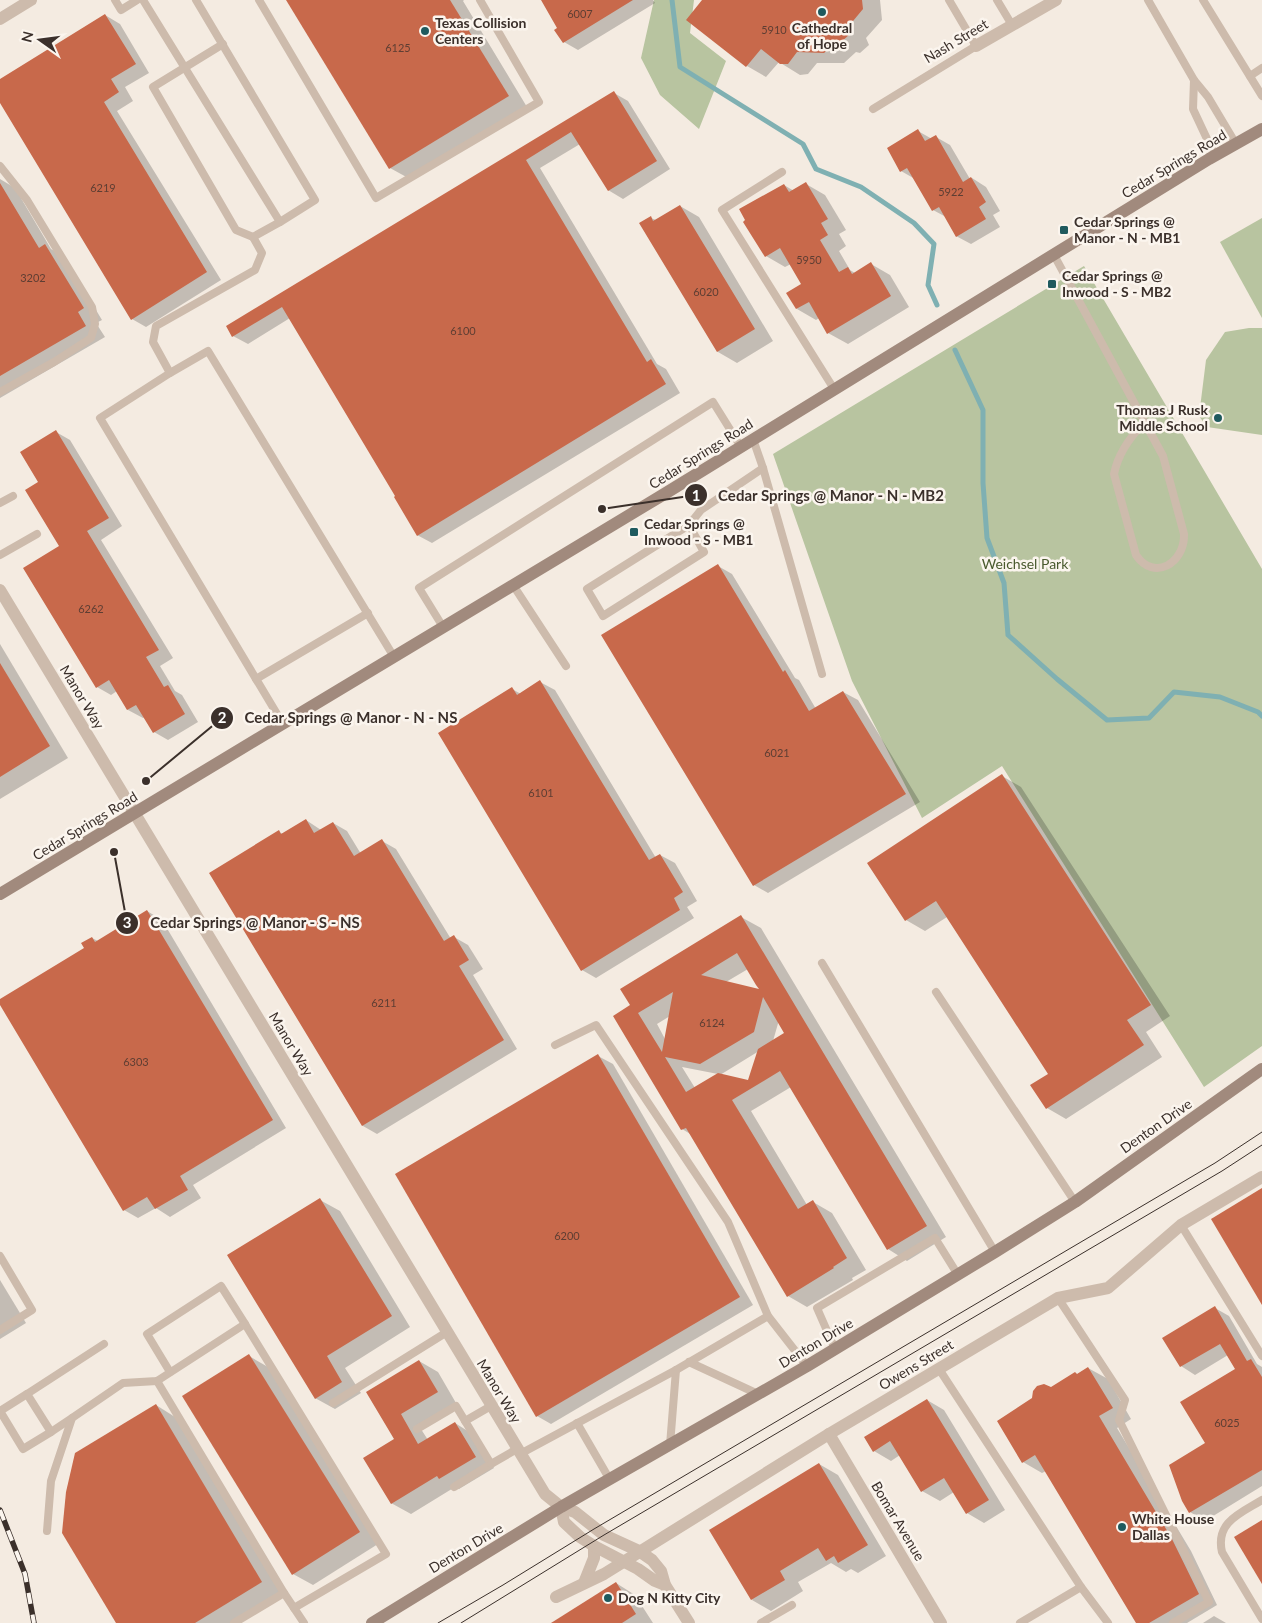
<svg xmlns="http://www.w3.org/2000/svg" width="1262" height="1623" viewBox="0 0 1262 1623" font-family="Lato,sans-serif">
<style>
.green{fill:#b8c4a0}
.shadow{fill:#0003;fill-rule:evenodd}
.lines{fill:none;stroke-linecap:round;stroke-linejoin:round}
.stream{stroke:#7fb0b2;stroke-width:5}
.building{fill:#c8694b;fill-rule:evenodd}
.service{stroke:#cdbbac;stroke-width:8}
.minor{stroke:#cdbbac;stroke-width:12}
.tertiary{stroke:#cdbbac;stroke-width:12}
.secondary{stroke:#a18a7d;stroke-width:12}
.tram{stroke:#3b302b;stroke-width:1}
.rail-casing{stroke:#3b302b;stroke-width:5.5}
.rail{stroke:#fbf5ee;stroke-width:4;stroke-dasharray:11;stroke-linecap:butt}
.poi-dot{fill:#1f5a5e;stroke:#fbf5ee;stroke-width:2}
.labels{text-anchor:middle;stroke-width:5;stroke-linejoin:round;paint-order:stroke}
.number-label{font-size:11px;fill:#5e3e33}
.poi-label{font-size:14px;font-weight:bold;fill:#3b302b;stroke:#fbf5ee;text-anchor:start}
.street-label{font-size:14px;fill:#3b302b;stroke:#fbf5ee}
.park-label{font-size:14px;fill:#4a5a2e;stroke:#fbf5ee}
.leader{fill:none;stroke:#3b302b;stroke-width:2}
.callout-dot{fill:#3b302b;stroke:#fbf5ee;stroke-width:2}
.mark-label{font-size:15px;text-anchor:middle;font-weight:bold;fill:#fff}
.callout-label{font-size:15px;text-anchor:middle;font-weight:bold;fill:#3b302b;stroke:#fbf5ee;stroke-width:5;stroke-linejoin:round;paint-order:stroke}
</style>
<rect width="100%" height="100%" fill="#f4ebe1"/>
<!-- green -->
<g class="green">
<polygon points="654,0 694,0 690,33 726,61 699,129 660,95 641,58"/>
<polygon points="1262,218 1262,318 1220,242"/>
<polygon points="1084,266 1262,569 1262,1046 1204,1087 1002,766 922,818 852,681 773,454"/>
<polygon points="1249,328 1262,328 1262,435 1207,427 1199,416 1206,360 1225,332"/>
</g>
<!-- shadow -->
<g class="shadow">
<polygon points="288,0 464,0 463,1 527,107 410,179 390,168"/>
<polygon points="542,0 653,0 655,3 578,50 564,42 559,28"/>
<polygon points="703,0 880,0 882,20 866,38 869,45 860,53 856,52 844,63 817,63 808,74 800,75 779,62 766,77 747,66 687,20"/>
<polygon points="105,15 120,24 149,73 125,87 133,101 117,111 221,280 146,327 132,319 0,101 0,81"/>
<polygon points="614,93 628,101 670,169 623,199 608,190 580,144 540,168 657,364 666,369 680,393 432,543 417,535 397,497 290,318 248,344 233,336"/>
<polygon points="918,131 932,139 936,137 950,145 970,179 972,178 986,187 1000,211 993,215 1000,227 971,244 956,236 946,217 933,210 915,179 901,171"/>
<polygon points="0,179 15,188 51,249 64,257 102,320 96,323 105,337 0,398"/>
<polygon points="806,184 825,195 846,230 839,234 846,246 839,251 850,270 855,273 871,264 890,275 909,307 848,344 828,333 819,318 816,320 797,309 803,284 791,264 785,267 766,256 784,185 794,191"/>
<polygon points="680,206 699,217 773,341 737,363 718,352 641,224 651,218 656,220"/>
<polygon points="56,432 70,440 122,526 101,540 173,658 160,666 175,691 182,695 198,722 168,740 154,732 145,717 143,718 128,710 117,691 111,695 97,687 60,546 40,482"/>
<polygon points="718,566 732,574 795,678 799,680 816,709 843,692 858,700 920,802 768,893 754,885"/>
<polygon points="0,644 68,758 0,799"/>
<polygon points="540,682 555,690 656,858 660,855 675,863 697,901 687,907 694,918 596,978 582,970 512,689 521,694"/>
<polygon points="1002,776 1021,787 1170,1016 1146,1032 1162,1057 1066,1119 1047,1108 1050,1074 947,917 925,931 906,920"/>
<polygon points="306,820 321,830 333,823 347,831 361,854 382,841 396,849 451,939 454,937 468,945 483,969 473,975 517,1049 377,1134 363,1126 211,873 279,832 283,834"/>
<polygon points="147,911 162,920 286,1128 193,1185 201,1198 170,1217 156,1208 138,1218 124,1210 0,1000 86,949 92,938 98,941"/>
<path d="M 741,917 L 761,928 L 946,1237 L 907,1261 L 888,1249 L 791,1087 L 751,1111 L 807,1205 L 813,1202 L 832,1213 L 866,1270 L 852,1278 L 853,1280 L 807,1307 L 788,1296 L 692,1135 L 682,1129 L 631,1006 ZM 748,969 L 761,991 L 726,982 ZM 670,1016 L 665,1039 L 657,1024 ZM 779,1020 L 786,1033 L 773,1041 ZM 759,1051 L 749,1081 L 720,1075 ZM 682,1067 L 718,1074 L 695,1088 Z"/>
<polygon points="598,1056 613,1064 753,1305 551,1424 537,1416"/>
<polygon points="320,1200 340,1211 410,1327 345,1368 361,1393 335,1409 315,1398"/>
<polygon points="0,1280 26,1323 0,1339"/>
<polygon points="1215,1308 1229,1316 1257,1364 1262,1367 1262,1486 1205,1521 1190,1512 1183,1501 1237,1369 1228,1355 1195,1375 1181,1366"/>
<polygon points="249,1356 268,1367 378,1544 313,1585 293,1574"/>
<polygon points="419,1361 438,1372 456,1403 419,1426 428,1440 455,1423 474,1435 494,1468 459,1489 455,1487 411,1514 391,1503 396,1440 367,1392"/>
<polygon points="1088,1368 1108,1379 1131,1419 1117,1428 1191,1551 1217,1605 1187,1623 1138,1623 1046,1471 1042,1473 1023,1462 1051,1389"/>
<polygon points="927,1400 944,1410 1005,1510 984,1523 967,1513 954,1492 940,1501 922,1491 900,1455 891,1461 874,1451"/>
<polygon points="156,1405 175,1417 281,1594 232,1623 117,1623"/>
<polygon points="819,1464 838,1475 886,1556 858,1573 851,1569 846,1572 831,1563 798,1582 803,1591 771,1611 752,1600"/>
<polygon points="616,1583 635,1595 653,1623 551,1623 555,1622"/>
<polygon points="1214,1616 1226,1623 1203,1623"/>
</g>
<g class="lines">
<!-- stream -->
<g class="stream">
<polyline points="672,0 680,67 803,144 816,169 861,187 914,223 934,244 928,285 937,305"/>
<polyline points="955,350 983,410 983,483 987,538 1004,583 1008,635 1057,679 1107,720 1149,718 1174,692 1220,697 1258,712 1262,716"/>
</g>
</g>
<!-- building -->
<g class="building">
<polygon points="286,0 450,0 509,96 389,169"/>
<polygon points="541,0 633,0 563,43 554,30 557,28"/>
<polygon points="702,0 862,0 863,9 848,27 850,34 840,43 836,42 824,53 797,52 788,64 780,64 761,49 746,67 686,20"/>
<polygon points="105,14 136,64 111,79 119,92 104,102 207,272 131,320 0,103 0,79"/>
<polygon points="614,91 657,161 608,191 571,132 526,160 647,362 651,359 666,384 417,536 394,497 395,496 282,307 232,337 226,326"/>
<polygon points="918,129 925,141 936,135 963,182 971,177 986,202 979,207 986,219 956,237 939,207 932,211 907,168 900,172 887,148"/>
<polygon points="806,182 828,219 821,223 828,235 820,240 839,272 848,267 852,274 871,262 891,296 827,334 809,302 796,309 786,293 801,284 780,248 765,257 743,222 745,220 739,209 784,184 789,192"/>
<polygon points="0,183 39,248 45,244 84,308 78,312 86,326 0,376"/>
<polygon points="680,205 755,329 717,352 639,223 651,216 653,221"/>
<polygon points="56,430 109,518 87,531 159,650 146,657 164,687 168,685 185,714 153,733 136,705 127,710 109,680 96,688 23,568 59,546 25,490 38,482 20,452"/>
<polygon points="718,564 783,672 785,670 809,711 843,691 906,794 753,886 601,635"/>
<polygon points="0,663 50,746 0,777"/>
<polygon points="540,680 649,860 660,854 683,892 674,898 680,910 581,971 438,733 512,687 517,695"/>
<polygon points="1002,774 1151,1005 1127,1020 1144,1045 1046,1109 1030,1085 1048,1074 936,901 905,921 867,863"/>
<polygon points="306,819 314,833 333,822 354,856 382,839 444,941 454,935 469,960 459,966 504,1040 362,1126 209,873 279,830 281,834"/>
<polygon points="147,910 273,1120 180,1176 188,1190 155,1209 147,1197 123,1211 0,1005 0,999 84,948 81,943 92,937 95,942"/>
<path d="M 741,915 L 927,1226 L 887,1250 L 780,1071 L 732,1100 L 798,1209 L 813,1200 L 847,1258 L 833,1267 L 834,1268 L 787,1297 L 686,1128 L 681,1130 L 613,1016 L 630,1005 L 620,989 ZM 737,953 L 756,985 L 759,989 L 701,975 ZM 673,992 L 662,1052 L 638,1013 ZM 763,997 L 784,1033 L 758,1049 L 748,1080 L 718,1073 L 686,1092 L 665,1057 L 700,1064 L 754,1032 Z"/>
<polygon points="598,1054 740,1297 536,1417 395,1174"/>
<polygon points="1262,1188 1262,1305 1211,1219"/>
<polygon points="320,1198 392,1316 327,1356 342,1382 315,1399 227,1255"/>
<polygon points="1215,1306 1247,1361 1251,1359 1262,1377 1262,1470 1189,1513 1182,1501 1169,1465 1205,1443 1180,1402 1235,1369 1220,1344 1180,1367 1162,1338"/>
<polygon points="249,1354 360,1532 292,1575 182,1396"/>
<polygon points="419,1360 438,1392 401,1414 418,1444 455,1422 476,1457 439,1479 437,1476 391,1504 363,1458 394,1439 366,1392"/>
<polygon points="1088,1367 1113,1408 1099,1416 1172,1539 1199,1594 1149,1623 1136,1623 1035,1455 1022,1463 997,1421 1032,1398 1033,1391 1037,1386 1044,1384 1051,1387 1075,1372 1077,1374"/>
<polygon points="927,1399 989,1500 966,1514 944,1478 921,1492 890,1441 873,1452 864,1437"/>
<polygon points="156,1404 262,1582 195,1623 116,1623 62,1533 66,1492 75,1453"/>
<polygon points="819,1463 868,1545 838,1563 834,1556 826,1561 818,1548 780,1571 785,1580 751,1600 709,1530"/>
<polygon points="1262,1520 1262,1584 1234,1537"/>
<polygon points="616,1582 636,1614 622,1623 551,1623"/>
</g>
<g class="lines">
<!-- service -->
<g class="service">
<polyline points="115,0 121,10 137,0"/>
<polyline points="143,0 280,222 315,200 196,0"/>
<polyline points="259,0 376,198 539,102 480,0"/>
<polyline points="997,0 1012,25"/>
<polyline points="1148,0 1194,80 1193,109 1215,156"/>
<polyline points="1203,0 1262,96"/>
<polyline points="223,44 153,87 236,230 253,237 262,253 255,270 156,326 153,342 170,373 208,351 394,657"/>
<polyline points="1250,76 1262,68"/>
<polyline points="1194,80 1208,97 1236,144"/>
<polyline points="873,109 976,46 949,0"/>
<polyline points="0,166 27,200 92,307 95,324 91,338 54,362 0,392"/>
<polyline points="782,172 722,210 834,389"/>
<polyline points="253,237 280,222"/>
<path d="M 1054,255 L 1163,456 L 1184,534 C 1185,563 1154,582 1136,555 L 1114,474 C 1118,454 1130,437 1144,423"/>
<polyline points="170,373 100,418 283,724"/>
<polyline points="753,439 763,468 822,674"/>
<polyline points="0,503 13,496"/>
<polyline points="689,525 704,552 603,616 587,589 689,525 701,510 763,468"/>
<polyline points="0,555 37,534"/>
<polyline points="513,585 566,666"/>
<polyline points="443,627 419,588 713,402 741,447"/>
<polyline points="256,679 368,613"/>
<polyline points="822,963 995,1252"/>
<polyline points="936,992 1075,1202"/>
<polyline points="555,1045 596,1025 728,1222 768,1316 807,1366"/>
<polyline points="1181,1225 1262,1356"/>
<polyline points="0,1256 32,1310 0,1330"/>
<polyline points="1058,1298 1125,1400 1119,1420 1209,1602 1173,1623"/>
<polyline points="835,1349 817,1308 935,1238 958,1275"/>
<polyline points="689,1362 758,1394"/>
<polyline points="939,1369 1081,1587 1020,1623"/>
<polyline points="170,1372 147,1334 221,1286 245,1324"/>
<polyline points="157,1381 284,1593"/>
<polyline points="333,1403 447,1332"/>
<polyline points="0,1411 23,1449 51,1432"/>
<polyline points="0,1411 27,1394"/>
<polyline points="72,1418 51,1432 27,1394 104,1344"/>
<polyline points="465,1421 491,1406"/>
<polyline points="577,1423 610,1480"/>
<polyline points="417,1429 456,1406 491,1464 454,1487"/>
<polyline points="670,1445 676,1370"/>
<polyline points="520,1454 676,1370 768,1316"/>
<polyline points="491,1464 517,1449"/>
<path d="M 1262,1500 C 1241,1513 1215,1522 1222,1552 L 1262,1619"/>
<polyline points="47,1531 51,1481 72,1418 123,1383 157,1381 245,1324 386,1554 294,1608"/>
<polyline points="1081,1587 1108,1623"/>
<polyline points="234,1623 284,1593 304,1623"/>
<polyline points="761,1623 792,1605"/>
</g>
<!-- minor -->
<g class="minor">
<polyline points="0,19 31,0"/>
<polyline points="976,46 1056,0"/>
<polyline points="829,1434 941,1623"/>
<polyline points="584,1583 594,1558 594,1546"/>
<polyline points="556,1597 604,1574 829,1434 1058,1298 1108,1288 1181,1225 1262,1177"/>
</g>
<!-- tertiary -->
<g class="tertiary">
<polyline points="0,590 545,1494 561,1507 575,1512 604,1535 639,1551 652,1560 661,1571 665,1585 689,1623"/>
<polyline points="561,1507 564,1522 580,1537 594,1546 638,1569 655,1581 665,1585"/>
</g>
<!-- secondary -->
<g class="secondary">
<polyline points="0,894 666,493 1209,159 1262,129"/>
<polyline points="372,1623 561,1507 807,1366 995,1252 1075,1202 1262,1069"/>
</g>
<!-- tram -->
<g class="tram">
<polyline points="438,1623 503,1585 594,1529 1215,1163 1262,1132"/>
<polyline points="461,1623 604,1535 1222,1171 1262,1145"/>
</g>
<defs>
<polyline id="rail" points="0,1510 25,1574 34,1623"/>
</defs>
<!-- rail casing -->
<use href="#rail" class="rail-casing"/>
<!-- rail -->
<use href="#rail" class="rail"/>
</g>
<!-- markers -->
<g class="poi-dot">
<circle cx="822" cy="12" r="5"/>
<circle cx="425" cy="31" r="5"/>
<rect x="1059" y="225" width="10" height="10" rx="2.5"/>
<rect x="1047" y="279" width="10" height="10" rx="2.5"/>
<circle cx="1218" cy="418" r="5"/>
<rect x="629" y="527" width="10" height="10" rx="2.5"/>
<circle cx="1122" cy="1527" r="5"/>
<circle cx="608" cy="1598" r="5"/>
</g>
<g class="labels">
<!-- number labels -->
<g class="number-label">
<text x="580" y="18">6007</text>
<text x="774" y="34">5910</text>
<text x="398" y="52">6125</text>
<text x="103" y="192">6219</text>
<text x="951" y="196">5922</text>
<text x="809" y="264">5950</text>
<text x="33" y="282">3202</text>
<text x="706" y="296">6020</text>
<text x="463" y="335">6100</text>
<text x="91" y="613">6262</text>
<text x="777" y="757">6021</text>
<text x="541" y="797">6101</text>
<text x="384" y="1007">6211</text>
<text x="712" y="1027">6124</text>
<text x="136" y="1066">6303</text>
<text x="567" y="1240">6200</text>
<text x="1227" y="1427">6025</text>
</g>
<!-- poi labels -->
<g class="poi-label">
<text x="435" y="28">Texas Collision<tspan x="435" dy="16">Centers</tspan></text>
<text x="822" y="33" text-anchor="middle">Cathedral<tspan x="822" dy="16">of Hope</tspan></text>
<text x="1074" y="227">Cedar Springs @<tspan x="1074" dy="16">Manor - N - MB1</tspan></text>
<text x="1062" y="281">Cedar Springs @<tspan x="1062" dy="16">Inwood - S - MB2</tspan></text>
<text x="1208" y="415" text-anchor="end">Thomas J Rusk<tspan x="1208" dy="16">Middle School</tspan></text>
<text x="644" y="529">Cedar Springs @<tspan x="644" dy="16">Inwood - S - MB1</tspan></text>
<text x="1132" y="1524">White House<tspan x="1132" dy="16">Dallas</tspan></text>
<text x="618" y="1603">Dog N Kitty City</text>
</g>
<!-- street labels -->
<g class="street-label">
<text transform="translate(956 41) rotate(-31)" y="5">Nash Street</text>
<text transform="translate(1174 164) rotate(-31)" y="5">Cedar Springs Road</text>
<text transform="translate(701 454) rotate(-32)" y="5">Cedar Springs Road</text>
<text transform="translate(82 697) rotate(59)" y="5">Manor Way</text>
<text transform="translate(85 826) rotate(-31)" y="5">Cedar Springs Road</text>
<text transform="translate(291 1044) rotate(59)" y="5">Manor Way</text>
<text transform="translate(1156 1126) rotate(-35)" y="5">Denton Drive</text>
<text transform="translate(816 1343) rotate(-31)" y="5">Denton Drive</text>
<text transform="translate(916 1365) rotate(-31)" y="5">Owens Street</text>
<text transform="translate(499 1391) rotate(59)" y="5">Manor Way</text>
<text transform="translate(898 1521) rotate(59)" y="5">Bomar Avenue</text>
<text transform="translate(466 1548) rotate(-31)" y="5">Denton Drive</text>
</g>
<!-- park labels -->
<g class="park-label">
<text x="1025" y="569">Weichsel Park</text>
</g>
</g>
<!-- callouts -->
<path class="leader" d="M602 509L696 495M146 781L222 718M114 852L127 923"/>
<g class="callout-dot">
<circle cx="602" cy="509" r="5"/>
<circle cx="146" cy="781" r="5"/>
<circle cx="114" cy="852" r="5"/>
<circle cx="696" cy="495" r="12"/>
<circle cx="222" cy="718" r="12"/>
<circle cx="127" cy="923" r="12"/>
</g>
<g class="mark-label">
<text x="696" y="501">1</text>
<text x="222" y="723">2</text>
<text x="127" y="928">3</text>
</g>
<g class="callout-label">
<text x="831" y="501">Cedar Springs @ Manor - N - MB2</text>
<text x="351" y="723">Cedar Springs @ Manor - N - NS</text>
<text x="255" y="928">Cedar Springs @ Manor - S - NS</text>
</g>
<!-- north arrow -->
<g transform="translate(40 40) rotate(284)" stroke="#fbf5ee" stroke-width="4" paint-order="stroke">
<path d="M0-4L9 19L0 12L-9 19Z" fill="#3b302b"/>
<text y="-8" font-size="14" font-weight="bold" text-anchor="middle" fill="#3b302b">N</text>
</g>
</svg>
